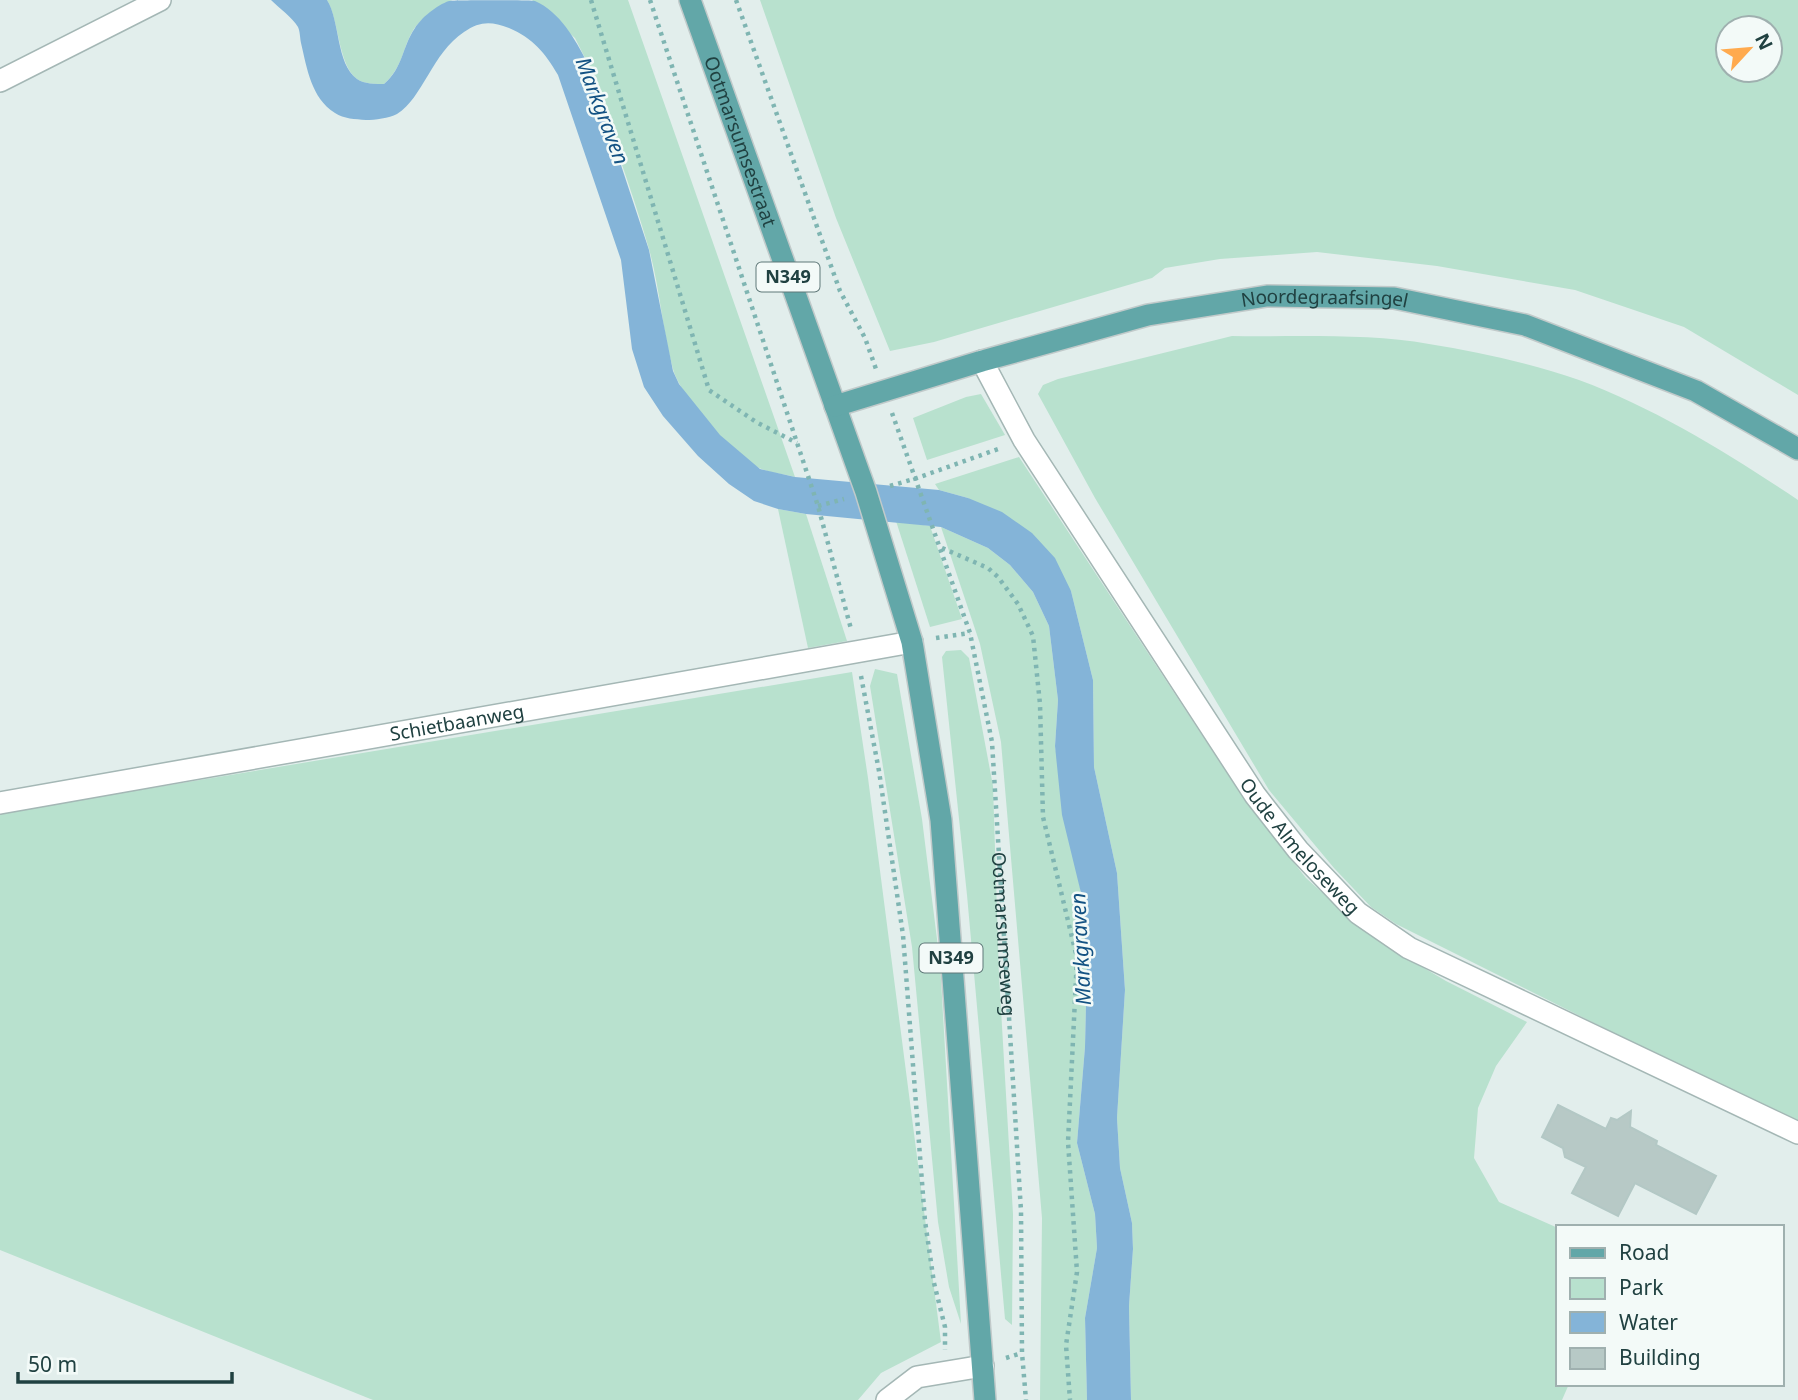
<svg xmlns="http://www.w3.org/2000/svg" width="1798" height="1400" viewBox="0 0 1798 1400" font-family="'Noto Sans',sans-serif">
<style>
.green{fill:#b8e1ce;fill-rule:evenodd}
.water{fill:#84b4d8}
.building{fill:#b7c9c6;stroke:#b3c8c5;stroke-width:2}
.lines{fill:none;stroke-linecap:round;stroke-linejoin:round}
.minor-casing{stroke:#a4b7b5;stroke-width:24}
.major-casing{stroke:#c1caca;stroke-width:24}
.path{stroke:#7fb5b2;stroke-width:4.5;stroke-dasharray:3.5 5;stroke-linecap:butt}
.minor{stroke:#fff;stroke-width:21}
.major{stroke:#62a7a8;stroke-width:21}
.labels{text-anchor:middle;stroke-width:5;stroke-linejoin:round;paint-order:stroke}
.shield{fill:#f3faf8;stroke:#5f7878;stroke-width:2}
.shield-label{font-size:18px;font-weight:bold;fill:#204141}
.street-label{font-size:19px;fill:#204141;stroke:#f3faf8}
.water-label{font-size:21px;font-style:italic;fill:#135283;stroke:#f3faf8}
</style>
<rect width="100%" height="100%" fill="#e2eeec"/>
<!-- green -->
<g class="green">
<path d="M 327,0 L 452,0 C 439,6 425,15 416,26 C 402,45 405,65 384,84 C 376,84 364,84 357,79 C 338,65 339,19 327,0 Z"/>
<path d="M 532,0 L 628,0 L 795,477 C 783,474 769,473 759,468 C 733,454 680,396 673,369 C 662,329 660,288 649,249 C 631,186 607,124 587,62 L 575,38 Z"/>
<path d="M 760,0 L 1798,0 L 1798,395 L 1684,327 L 1575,290 L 1437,266 L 1317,252 L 1220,259 L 1165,268 L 1152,278 L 934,342 L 890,351 L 836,218 ZM 1728,28 L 1770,28 L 1770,70 L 1728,70 Z"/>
<path d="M 1232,336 C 1294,337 1368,333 1429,344 C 1478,352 1531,363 1579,380 C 1657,409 1729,454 1798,500 L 1798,1125 L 1396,924 L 1371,907 L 1334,868 L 1269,790 L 1095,498 L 1038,394 L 1043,385 L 1058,379 Z"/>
<polygon points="981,394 1005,435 927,460 913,418 966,397"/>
<polygon points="1019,457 1246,802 1306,878 1353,920 1397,952 1446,981 1527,1022 1496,1066 1478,1108 1474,1158 1499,1202 1558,1228 1558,1384 1569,1384 1562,1400 1131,1400 1129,1306 1133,1249 1132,1223 1120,1168 1117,1118 1125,990 1117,873 1094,767 1093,680 1071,591 968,498 939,490 935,484"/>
<polygon points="778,509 806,514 847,641 808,648"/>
<polygon points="896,521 930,526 962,619 930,627"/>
<polygon points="941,527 988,548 1010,565 1033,592 1049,626 1058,700 1055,746 1081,893 1087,960 1085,1047 1077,1143 1095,1214 1097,1248 1085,1318 1087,1400 1040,1400 1042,1218 1001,742 980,644"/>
<polygon points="961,650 969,658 993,786 999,975 1013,1214 1012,1325 1005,1319 967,895 942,657 946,651"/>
<polygon points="875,669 897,674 922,819 940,963 961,1324 949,1287 938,1222 912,947 870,686"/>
<polygon points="852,672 868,778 941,1342 881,1373 858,1400 373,1400 0,1250 0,813"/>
</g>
<!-- water -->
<path class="water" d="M 271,0 L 327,0 C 340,20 336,64 357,79 C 364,84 376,84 384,84 C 403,68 402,47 415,28 C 421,18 437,5 449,1 C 456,0 528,0 535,1 C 560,12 575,39 587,62 L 649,250 L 673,371 L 679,384 L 720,435 L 760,469 L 795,477 L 939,490 L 968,498 L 1002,512 L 1032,533 L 1055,558 L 1071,591 L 1093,680 L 1094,767 L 1117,873 L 1125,990 L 1117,1118 L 1120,1168 L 1132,1223 L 1133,1249 L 1129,1306 L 1131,1400 L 1087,1400 L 1085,1318 L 1097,1248 L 1095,1214 L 1077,1143 L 1085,1047 L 1087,960 L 1081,893 L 1062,815 L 1055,746 L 1058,700 L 1049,626 L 1033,592 L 1010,565 L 988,548 L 941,527 L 806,514 L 778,509 L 754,501 L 729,484 L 698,456 L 663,416 L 644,387 L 632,349 L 621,260 L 558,75 C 545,53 533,38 509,28 C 491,21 480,21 464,32 C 432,53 423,98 397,114 C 389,118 375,120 366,120 C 355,119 344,119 335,113 C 311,98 307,68 301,43 C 300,38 300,31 298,27 C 292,17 279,8 271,0 Z"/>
<!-- building -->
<polygon class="building" points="1558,1105 1606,1129 1611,1118 1617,1120 1631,1111 1630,1127 1657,1141 1656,1145 1716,1176 1696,1214 1635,1183 1618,1216 1572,1193 1586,1167 1565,1157 1563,1148 1542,1137"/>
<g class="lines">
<defs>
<g id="minor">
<polyline points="0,81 160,0"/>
<path id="s2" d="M 982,361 L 1024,440 L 1255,795 L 1298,850 L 1358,913 L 1409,948 L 1798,1133"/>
<path id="s3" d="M 0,803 L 912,642"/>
<polyline points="887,1400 917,1377 983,1366"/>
</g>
<g id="major">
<path id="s4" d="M 690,0 L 866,492 L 912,642 L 941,820 L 985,1400"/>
<path id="s5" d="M 835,406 L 982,361 L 1148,315 L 1267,296 L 1394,298 L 1525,325 L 1696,391 L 1798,449"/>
</g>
</defs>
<!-- minor casing -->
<use href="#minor" class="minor-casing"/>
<!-- major casing -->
<use href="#major" class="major-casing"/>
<!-- path -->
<g class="path">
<polyline points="591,0 709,390 756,422 797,443"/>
<polyline points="650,0 818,506 851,629"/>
<polyline points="736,0 840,291 865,338 876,369"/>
<path id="s1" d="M 892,413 L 970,633 L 992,742 L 1021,1211 L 1022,1353 L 1026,1400"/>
<polyline points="890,486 917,478 1001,448"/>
<polyline points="818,506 844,499"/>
<polyline points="942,548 988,568 998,577 1018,604 1033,636 1040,704 1043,817 1077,958 1068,1142 1077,1272 1066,1345 1070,1400"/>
<polyline points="936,638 970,633"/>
<polyline points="861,676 879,771 903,935 925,1221 934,1283 945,1327 945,1350"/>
<polyline points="1006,1358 1022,1353"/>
</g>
<!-- minor -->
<use href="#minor" class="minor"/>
<!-- major -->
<use href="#major" class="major"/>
</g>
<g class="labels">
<!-- shield labels -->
<g class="shield">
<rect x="756.5" y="262.5" width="63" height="29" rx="5"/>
<rect x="919.5" y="943.5" width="63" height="29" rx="5"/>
</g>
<g class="shield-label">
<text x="788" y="283">N349</text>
<text x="951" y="964">N349</text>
</g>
<!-- street labels -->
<g class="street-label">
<text dy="7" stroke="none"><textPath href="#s4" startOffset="150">Ootmarsumsestraat</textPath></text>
<text dy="7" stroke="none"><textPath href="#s5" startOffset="504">Noordegraafsingel</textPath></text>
<text dy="7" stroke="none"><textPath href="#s3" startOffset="464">Schietbaanweg</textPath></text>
<text dy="7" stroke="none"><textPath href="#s2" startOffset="581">Oude Almeloseweg</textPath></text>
<text dy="7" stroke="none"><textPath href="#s1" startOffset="537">Ootmarsumseweg</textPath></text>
</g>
<!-- water labels -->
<g class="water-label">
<text transform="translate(602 111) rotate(69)" y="7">Markgraven</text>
<text transform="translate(1081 949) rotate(-93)" y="7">Markgraven</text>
</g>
</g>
<!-- legend -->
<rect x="1556" y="1225" width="228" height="161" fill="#f3faf8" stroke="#9fb0af" stroke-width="2"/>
<rect x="1570" y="1248" width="35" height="10" fill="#62a7a8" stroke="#9fb0af" stroke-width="2"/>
<text x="1619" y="1260" font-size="21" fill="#204141">Road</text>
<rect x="1570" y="1278" width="35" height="21" fill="#b8e1ce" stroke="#9fb0af" stroke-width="2"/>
<text x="1619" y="1295" font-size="21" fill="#204141">Park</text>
<rect x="1570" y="1312" width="35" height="21" fill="#84b4d8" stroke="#9fb0af" stroke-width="2"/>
<text x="1619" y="1330" font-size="21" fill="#204141">Water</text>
<rect x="1570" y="1348" width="35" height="21" fill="#b7c9c6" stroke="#9fb0af" stroke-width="2"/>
<text x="1619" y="1365" font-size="21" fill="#204141">Building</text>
<!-- north arrow -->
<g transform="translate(1749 49) rotate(64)"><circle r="33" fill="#f3faf8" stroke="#9fb0af" stroke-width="2"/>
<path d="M0-5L12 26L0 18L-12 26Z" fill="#ffaa4e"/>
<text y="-10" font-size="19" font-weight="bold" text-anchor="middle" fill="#204141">N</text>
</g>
<!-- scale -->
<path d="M18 1372v10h214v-10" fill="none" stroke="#204141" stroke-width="3.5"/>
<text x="28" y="1372" font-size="21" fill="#204141" stroke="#f3faf8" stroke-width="5" paint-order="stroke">50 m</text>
</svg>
